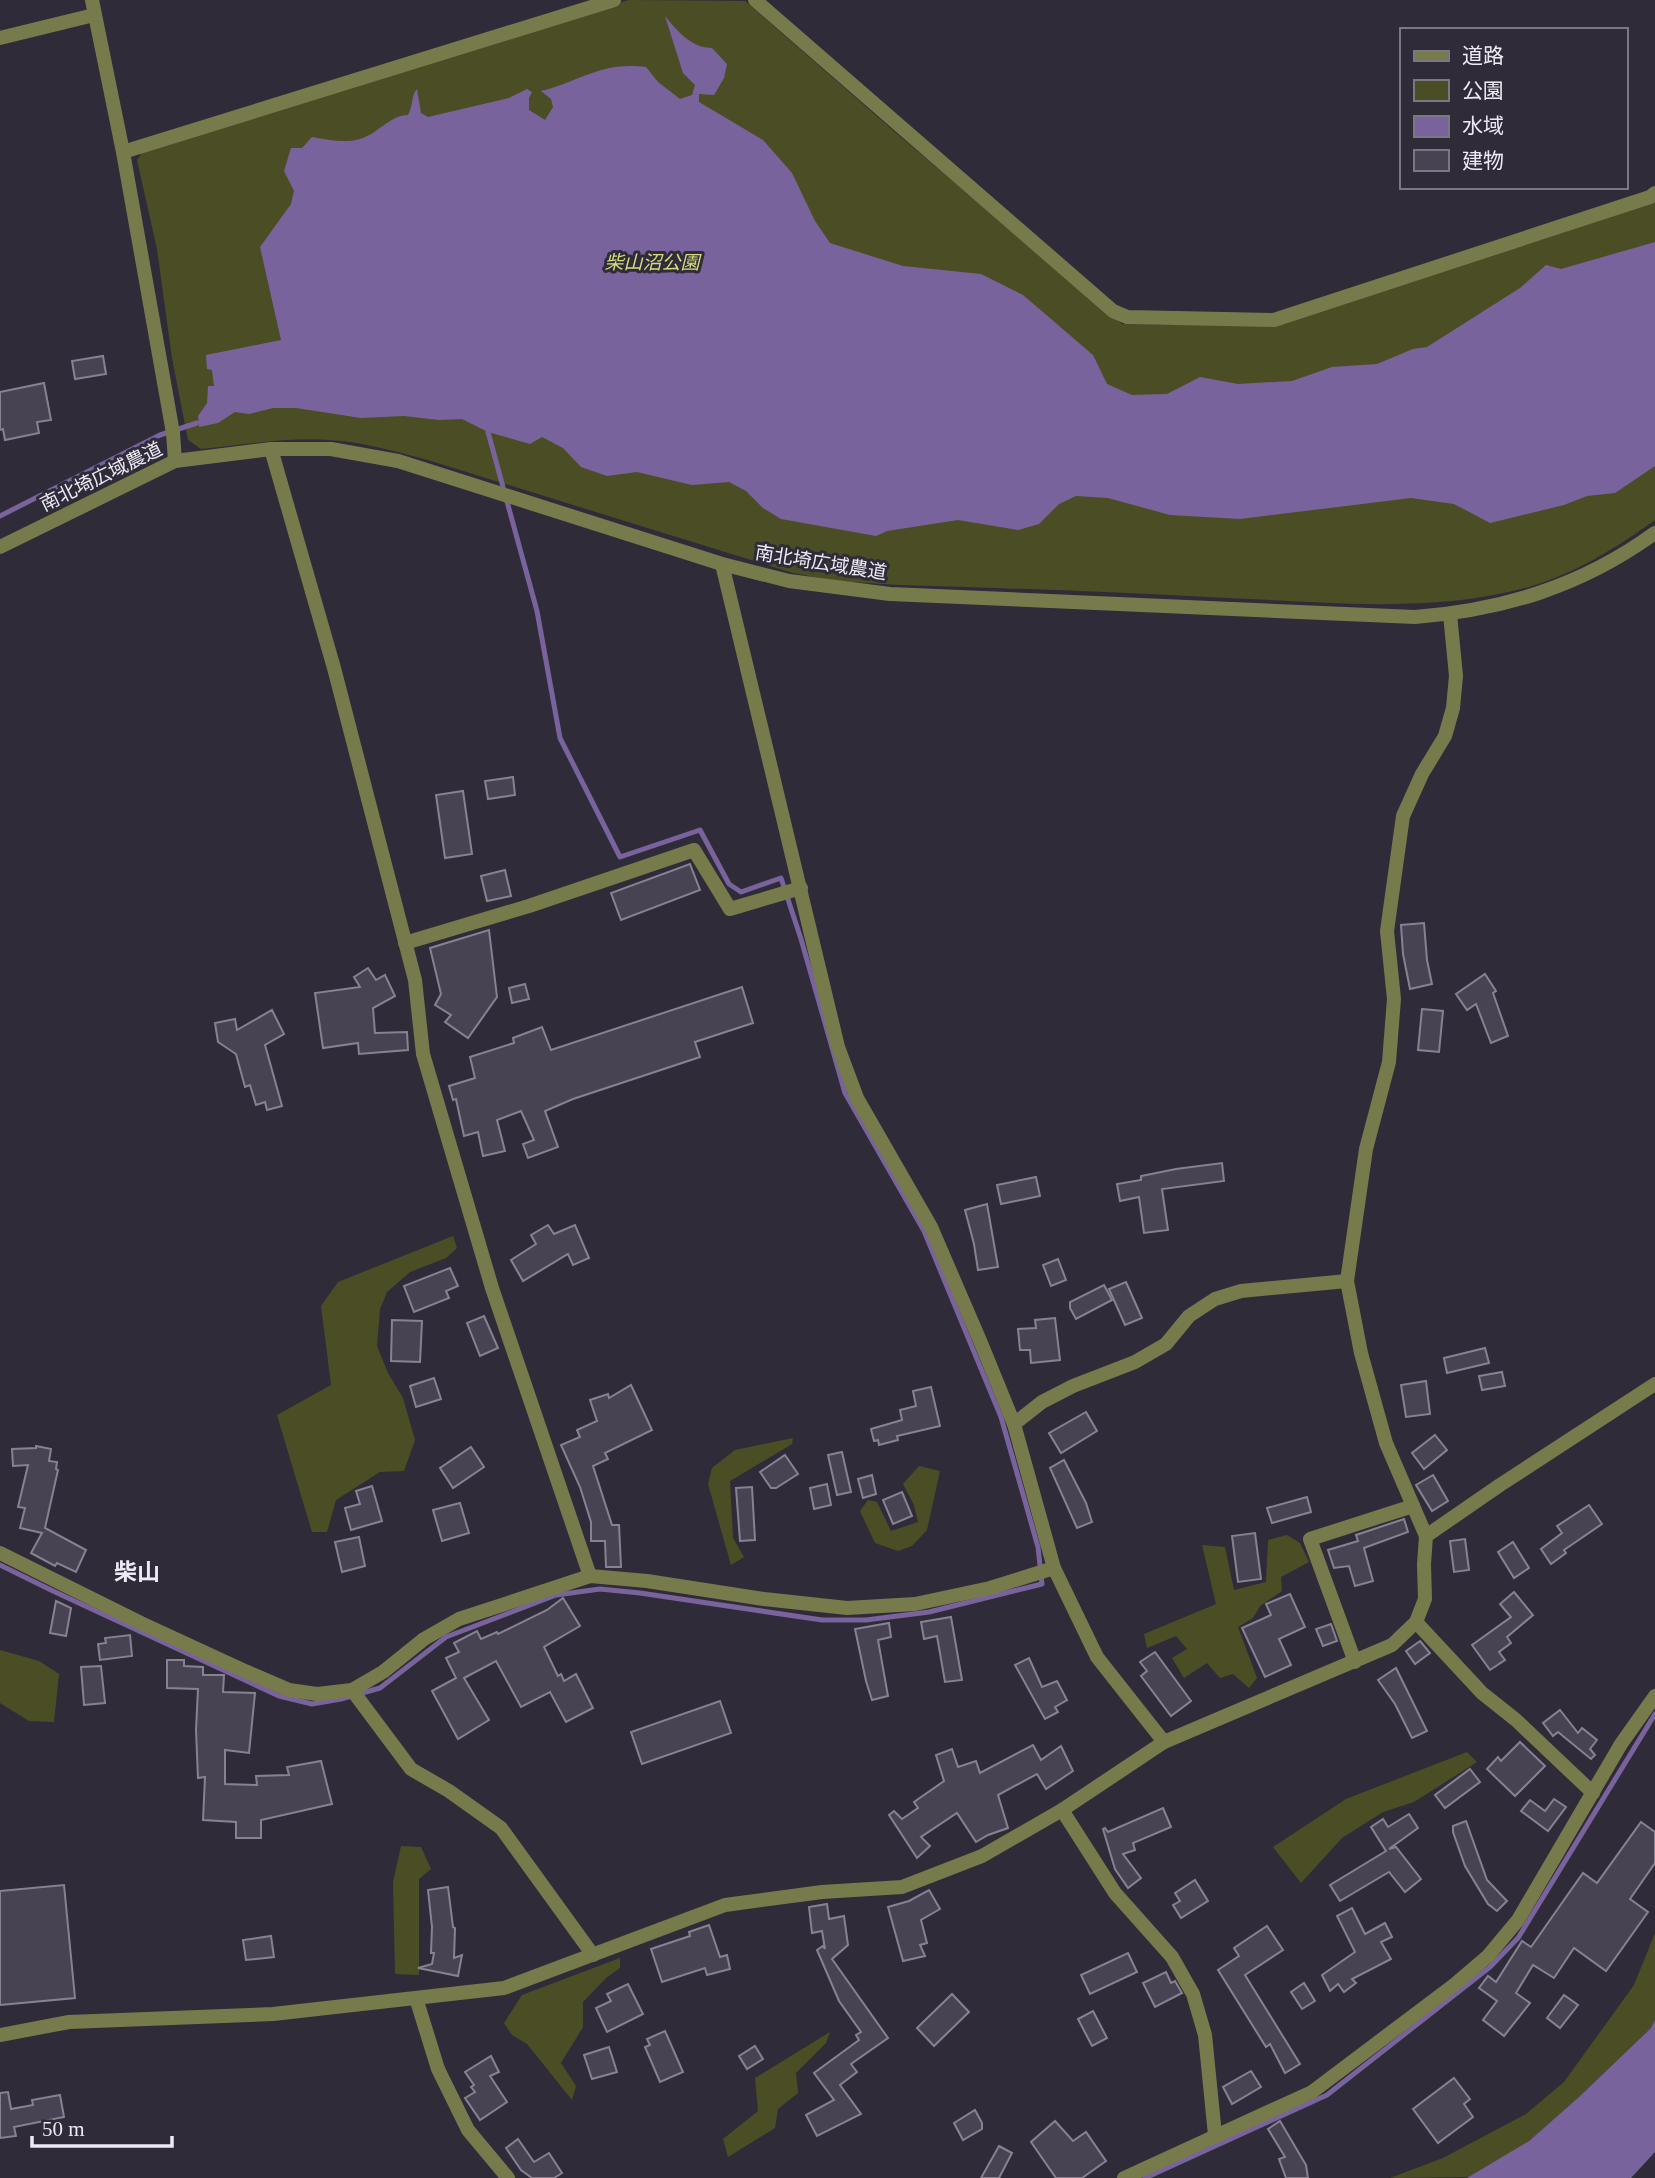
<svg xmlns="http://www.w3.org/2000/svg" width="1655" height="2178" viewBox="0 0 1655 2178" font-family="'Times New Roman','Noto Sans JP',serif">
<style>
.green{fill:#4b4e25}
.water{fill:#79639c}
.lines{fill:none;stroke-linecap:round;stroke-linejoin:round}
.stream{stroke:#79639c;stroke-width:5}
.building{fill:#484353;stroke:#878192;stroke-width:2}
.minor{stroke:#777b4c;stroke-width:14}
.tertiary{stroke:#777b4c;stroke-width:14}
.labels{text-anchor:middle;stroke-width:6;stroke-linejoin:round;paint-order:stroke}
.park-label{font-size:19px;font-style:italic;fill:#d4dc7d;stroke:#302b39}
.street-label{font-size:19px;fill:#edeaf3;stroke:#302b39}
.quarter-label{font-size:23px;font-weight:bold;fill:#edeaf3;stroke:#302b39}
</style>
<rect width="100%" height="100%" fill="#302b39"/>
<!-- green -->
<g class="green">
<path d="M 629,0 L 745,1 L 896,133 L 1122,324 L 1266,326 L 1565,232 L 1655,202 L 1655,520 C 1616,548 1576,573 1529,587 C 1432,614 1328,602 1228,598 C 1119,592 1009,588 899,585 L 835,581 L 793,573 L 431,461 C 398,452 364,442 330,440 C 287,437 244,445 201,449 L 188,440 L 172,358 L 157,249 L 137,160 L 143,151 Z"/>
<polygon points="453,1236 457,1248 446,1258 410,1272 387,1292 380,1309 377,1346 388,1373 403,1398 415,1440 404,1471 380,1472 336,1500 327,1532 312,1532 277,1415 331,1385 321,1306 338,1282"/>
<polygon points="793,1438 792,1444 730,1481 733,1538 744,1557 731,1565 708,1484 712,1468 735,1450"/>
<polygon points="919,1466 940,1471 927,1530 912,1546 898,1551 875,1543 860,1511 868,1500 877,1502 891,1531 918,1522 914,1505 903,1484"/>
<polygon points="1287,1535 1300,1543 1309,1562 1281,1577 1282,1591 1260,1606 1253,1618 1238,1627 1257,1678 1249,1688 1233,1674 1220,1678 1207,1663 1184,1678 1172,1658 1187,1649 1176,1636 1147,1648 1144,1634 1216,1604 1202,1545 1225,1547 1234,1590 1266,1582 1268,1540"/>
<polygon points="0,1650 39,1661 59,1674 54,1722 29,1721 0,1703"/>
<polygon points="1467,1752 1477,1762 1414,1802 1383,1812 1342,1838 1301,1883 1273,1847 1346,1799"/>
<polygon points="401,1846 421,1847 431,1869 419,1879 419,1975 395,1974 393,1882"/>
<polygon points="1655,1933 1655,2020 1651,2028 1580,2096 1529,2141 1471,2177 1390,2178 1443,2158 1526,2114 1564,2082 1634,1985"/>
<polygon points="620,1958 620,1968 606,1978 583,2002 583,2027 561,2063 576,2086 572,2100 527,2044 512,2035 504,2023 522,1995"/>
<polygon points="830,2032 826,2043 796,2073 798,2093 778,2109 775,2128 728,2157 723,2139 758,2111 755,2078"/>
</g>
<!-- water -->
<g class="water">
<path d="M 665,16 C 678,32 692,48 712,48 L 727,64 L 724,78 L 714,95 L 699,94 L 699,102 L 763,140 L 792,173 L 815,221 L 830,243 L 903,266 L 981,274 L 1023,295 L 1093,355 L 1107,384 L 1132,395 L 1167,394 L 1200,377 L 1238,384 L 1292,381 L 1332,367 L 1377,364 L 1413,349 L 1427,347 L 1520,288 L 1546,265 L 1561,269 L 1655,242 L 1655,466 L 1615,493 L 1587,496 L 1564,505 L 1490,523 L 1454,504 L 1411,498 L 1240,519 L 1170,515 L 1108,498 L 1076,496 L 1059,504 L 1039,524 L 1018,530 L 958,520 L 887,531 L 876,536 L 781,519 L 763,508 L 746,491 L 729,482 L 692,485 L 637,472 L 607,476 L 581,467 L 563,448 L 542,437 L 530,444 L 488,432 L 462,419 L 439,420 L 404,416 L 361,418 L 296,408 L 273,408 L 249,414 L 235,412 L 218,423 L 199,427 L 198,416 L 207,403 L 208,386 L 214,386 L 212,370 L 207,369 L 206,355 L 281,340 L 260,247 L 291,204 L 294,191 L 284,171 L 291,148 L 302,148 L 312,137 C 330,140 346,144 363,138 C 379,132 391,115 408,115 C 413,107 411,95 417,89 L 421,113 L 428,117 L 509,98 L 527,89 L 532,92 L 529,98 L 529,110 L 545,120 L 553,107 L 551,99 L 541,91 C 581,81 601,61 646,67 L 658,82 L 680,99 L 692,95 L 695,85 L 683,73 Z"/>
<polygon points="1655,2020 1655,2152 1631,2178 1467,2178 1529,2141 1580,2096 1651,2028"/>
</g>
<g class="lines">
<!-- stream -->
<g class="stream">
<polyline points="0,516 160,435 197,423"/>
<polyline points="0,1565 53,1591 279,1696 312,1704 341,1699 380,1688 446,1637 556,1595 600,1589 640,1593 822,1620 866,1620 929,1612 1042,1584 1038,1547 1001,1417 924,1231 845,1093 801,939 781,878 741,892 729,884 700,830 620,857 560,738 537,611 488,432"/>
<polyline points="1145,2178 1327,2095 1490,1967 1518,1938 1655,1714"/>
</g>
</g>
<!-- building -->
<g class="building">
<polygon points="103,356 106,374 75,379 72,361"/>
<polygon points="44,383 51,420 37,422 39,433 5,440 3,429 0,430 0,392"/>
<polygon points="513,777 515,795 488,799 485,781"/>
<polygon points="463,791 472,854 445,858 436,795"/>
<polygon points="690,864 700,890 621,920 611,893"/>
<polygon points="505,870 511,896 487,901 481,876"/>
<polygon points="1424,923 1427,960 1432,984 1410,989 1403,954 1401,925"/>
<polygon points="489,930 497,997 468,1038 445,1022 451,1015 435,1005 441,994 430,948"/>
<polygon points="368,968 376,980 385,975 395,996 373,1008 375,1033 407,1032 408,1050 359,1054 358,1043 323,1048 315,993 360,987 354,977"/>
<polygon points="1485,974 1496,991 1493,993 1508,1036 1491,1043 1476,1004 1467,1010 1456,994"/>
<polygon points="525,984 529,999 512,1003 509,988"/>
<polygon points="742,987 753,1023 695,1042 700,1057 573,1099 545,1111 558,1147 528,1158 523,1144 534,1140 521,1111 497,1120 505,1151 483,1156 478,1132 464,1136 456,1099 453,1100 449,1086 475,1078 470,1057 514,1043 513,1038 542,1027 551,1050"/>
<polygon points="1422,1009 1443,1011 1439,1052 1418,1050"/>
<polygon points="272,1010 284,1034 265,1045 282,1106 267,1110 265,1102 256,1105 250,1085 245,1087 236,1054 218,1042 215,1023 235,1019 237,1030"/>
<polygon points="1222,1163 1224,1181 1162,1189 1168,1230 1144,1233 1139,1197 1120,1201 1117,1184 1141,1180 1141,1176 1176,1169"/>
<polygon points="1036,1177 1040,1196 1001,1204 997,1185"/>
<polygon points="987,1204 998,1267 978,1270 974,1244 965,1210"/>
<polygon points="548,1225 554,1234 575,1225 589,1258 573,1265 568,1254 523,1281 511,1260 536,1244 531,1235"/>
<polygon points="1058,1259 1066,1280 1051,1286 1043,1265"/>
<polygon points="450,1268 458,1286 446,1291 449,1298 414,1312 404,1286"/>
<polygon points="1126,1282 1142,1318 1125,1325 1109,1289"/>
<polygon points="1104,1285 1112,1300 1076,1319 1070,1308 1070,1302"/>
<polygon points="484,1316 498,1348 480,1356 467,1323"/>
<polygon points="1055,1318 1060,1360 1031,1363 1030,1350 1020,1350 1018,1329 1036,1328 1035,1320"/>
<polygon points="392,1320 422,1321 420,1362 391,1361"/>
<polygon points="1485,1348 1489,1363 1447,1373 1444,1358"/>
<polygon points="1502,1372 1505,1386 1482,1390 1479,1376"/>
<polygon points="434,1378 441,1399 416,1407 410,1386"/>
<polygon points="1426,1381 1430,1414 1406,1417 1401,1385"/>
<polygon points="631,1385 652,1430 605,1453 608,1459 593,1466 612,1525 619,1525 621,1567 606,1567 605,1541 591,1541 591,1522 580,1487 561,1445 580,1437 577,1430 597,1421 590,1400 608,1394 609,1398"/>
<polygon points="931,1387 940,1426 897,1436 898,1440 879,1445 878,1440 874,1441 871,1429 902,1420 900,1410 916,1406 913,1391"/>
<polygon points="1086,1412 1097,1431 1061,1453 1049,1433"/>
<polygon points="1435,1435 1447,1450 1424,1469 1412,1453"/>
<polygon points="36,1446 51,1449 49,1461 57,1462 56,1469 58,1470 45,1528 86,1550 76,1572 57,1563 55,1566 31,1553 42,1533 20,1528 25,1508 18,1507 28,1465 13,1466 12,1449 36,1448"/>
<polygon points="471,1447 484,1467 453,1488 440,1468"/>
<polygon points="842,1452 851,1492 837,1495 828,1455"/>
<polygon points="785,1455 798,1474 776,1488 771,1488 760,1472"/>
<polygon points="1064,1460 1086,1503 1092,1522 1077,1528 1050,1468"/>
<polygon points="872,1475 876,1494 863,1498 858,1479"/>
<polygon points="1433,1475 1448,1501 1432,1511 1416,1485"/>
<polygon points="827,1484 831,1505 814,1509 810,1488"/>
<polygon points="372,1486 382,1521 351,1530 345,1508 360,1504 356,1491"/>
<polygon points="752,1487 755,1540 740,1541 736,1488"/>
<polygon points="902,1492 912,1516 893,1524 883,1500"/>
<polygon points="1307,1497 1311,1512 1272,1523 1267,1508"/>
<polygon points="460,1503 469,1533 442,1541 433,1510"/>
<polygon points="1589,1505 1602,1524 1564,1550 1566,1553 1551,1564 1541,1549 1562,1533 1557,1526"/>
<polygon points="1404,1519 1408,1532 1364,1548 1373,1581 1355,1586 1349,1566 1334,1568 1328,1550 1358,1541 1356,1535"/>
<polygon points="1255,1533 1261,1579 1238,1582 1232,1536"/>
<polygon points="359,1537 365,1566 342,1572 335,1542"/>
<polygon points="1465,1539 1469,1570 1454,1572 1450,1541"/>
<polygon points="1513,1542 1529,1568 1514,1578 1498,1552"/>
<polygon points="1514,1592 1533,1615 1507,1637 1511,1643 1499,1652 1505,1660 1490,1670 1472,1645 1511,1617 1500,1604"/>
<polygon points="1290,1594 1305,1627 1279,1639 1291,1665 1265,1677 1242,1628 1271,1615 1266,1604"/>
<polygon points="563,1598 580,1626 544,1647 558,1676 561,1674 564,1681 576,1674 593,1708 566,1722 550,1692 521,1707 496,1661 464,1678 489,1720 458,1739 432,1691 456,1678 446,1658 459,1652 454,1643 477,1631 481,1639 497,1632 498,1634 547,1610"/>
<polygon points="56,1601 71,1608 66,1636 50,1633"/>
<polygon points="951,1617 962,1680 945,1682 937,1636 924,1639 921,1622"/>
<polygon points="889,1623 891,1637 878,1640 888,1696 872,1700 866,1681 855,1629"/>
<polygon points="1331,1624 1337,1641 1323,1646 1316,1629"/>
<polygon points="130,1635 132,1656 100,1660 98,1644 106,1643 105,1638"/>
<polygon points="1420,1641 1430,1653 1415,1664 1406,1651"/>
<polygon points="1155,1652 1191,1701 1171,1716 1141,1676 1147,1671 1140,1662"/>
<polygon points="1029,1658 1042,1687 1057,1681 1067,1700 1055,1707 1058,1712 1045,1719 1015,1665"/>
<polygon points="167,1660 184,1660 184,1666 203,1667 203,1675 224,1675 223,1692 255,1693 249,1753 225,1750 225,1784 257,1785 256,1776 289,1775 287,1767 321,1761 332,1804 261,1820 261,1838 236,1838 236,1822 203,1820 205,1777 198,1778 196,1730 198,1689 167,1688"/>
<polygon points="101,1666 105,1703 84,1705 81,1667"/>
<polygon points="1396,1668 1427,1731 1412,1738 1395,1704 1378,1680"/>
<polygon points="720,1701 731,1733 642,1764 631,1732"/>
<polygon points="1560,1710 1578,1733 1582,1728 1597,1740 1590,1749 1595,1755 1591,1759 1558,1732 1553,1736 1543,1723"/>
<polygon points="1520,1742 1545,1766 1515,1796 1487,1769 1498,1757 1501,1761"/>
<polygon points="1033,1745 1041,1760 1061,1746 1073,1771 1046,1789 1037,1774 998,1795 1008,1828 988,1835 976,1842 957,1813 921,1837 930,1846 917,1858 889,1815 894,1811 902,1819 918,1808 914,1802 944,1781 936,1755 952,1749 958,1767 976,1761 980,1773"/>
<polygon points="1470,1769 1480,1782 1445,1808 1435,1795"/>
<polygon points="1554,1799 1566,1807 1548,1831 1521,1811 1530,1800 1545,1811"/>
<polygon points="1163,1808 1171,1827 1133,1843 1135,1850 1123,1854 1141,1878 1128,1888 1115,1869 1103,1829 1105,1828 1108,1832"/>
<polygon points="1409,1814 1418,1828 1389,1849 1396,1847 1421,1879 1405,1892 1389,1872 1340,1901 1330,1885 1386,1851 1371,1827 1383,1819 1388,1827"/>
<polygon points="1466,1821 1487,1880 1507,1901 1497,1911 1488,1904 1465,1866 1453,1832 1453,1826"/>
<polygon points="1641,1822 1655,1832 1655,1863 1630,1899 1648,1912 1606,1971 1574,1948 1554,1978 1533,1965 1516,1993 1530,2003 1504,2036 1483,2020 1497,2001 1479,1988 1488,1976 1496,1982 1522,1941 1531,1947 1583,1873 1597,1883"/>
<polygon points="1195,1880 1208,1901 1181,1918 1173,1905 1180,1901 1175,1893"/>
<polygon points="64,1885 75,1998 0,2005 0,1891"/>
<polygon points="448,1887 453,1927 455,1928 454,1958 462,1955 458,1976 418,1968 432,1964 434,1953 431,1953 432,1927 428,1890"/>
<polygon points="929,1890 940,1909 921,1920 927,1943 920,1945 925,1956 903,1961 888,1907 909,1901"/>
<polygon points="827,1904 829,1919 844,1916 848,1945 832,1959 888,2038 851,2064 857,2072 840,2085 861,2114 817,2136 806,2115 834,2100 814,2073 859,2040 856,2035 861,2032 839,2001 817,1950 823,1946 825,1949 822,1931 812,1933 809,1907"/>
<polygon points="1352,1908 1365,1934 1385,1923 1392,1937 1381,1942 1391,1959 1352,1979 1356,1983 1344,1992 1338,1984 1330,1991 1322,1975 1355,1952 1337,1916"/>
<polygon points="709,1925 720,1957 727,1955 730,1969 707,1975 705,1968 662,1982 651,1949 690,1936 689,1932"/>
<polygon points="1267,1926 1283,1950 1245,1975 1300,2064 1285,2073 1270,2044 1266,2047 1218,1970 1239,1956 1234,1948"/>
<polygon points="271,1936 274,1957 246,1960 243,1940"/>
<polygon points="1128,1953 1137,1972 1090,1994 1081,1975"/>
<polygon points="1166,1972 1171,1983 1175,1981 1182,1993 1155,2007 1143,1983"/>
<polygon points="1304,1983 1315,2001 1302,2009 1291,1992"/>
<polygon points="628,1984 643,2014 607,2032 596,2008 611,2001 607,1994"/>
<polygon points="952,1994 969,2012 934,2046 917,2028"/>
<polygon points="1564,1995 1578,2005 1560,2028 1547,2018"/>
<polygon points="1093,2011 1107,2038 1092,2046 1078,2019"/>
<polygon points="665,2031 683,2072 660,2082 645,2047 650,2045 647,2039"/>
<polygon points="755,2046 763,2059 747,2069 739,2056"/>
<polygon points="609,2047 617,2072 592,2079 584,2055"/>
<polygon points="491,2056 499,2072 490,2076 507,2102 480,2120 465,2098 475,2092 471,2087 474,2085 465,2072"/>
<polygon points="1251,2071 1261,2087 1232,2104 1223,2087"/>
<polygon points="1454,2078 1470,2099 1464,2104 1473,2117 1438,2143 1413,2109"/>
<polygon points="8,2092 11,2109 33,2105 32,2100 60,2095 64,2117 14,2127 16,2136 0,2138 0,2093"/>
<polygon points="975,2110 982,2123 982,2129 963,2140 954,2123"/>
<polygon points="1055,2121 1073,2141 1086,2132 1106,2161 1082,2178 1056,2178 1031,2142"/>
<polygon points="1280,2121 1306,2165 1308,2178 1286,2178 1279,2159 1285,2157 1268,2129"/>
<polygon points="518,2139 534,2162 549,2153 562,2173 554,2178 532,2178 521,2170 506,2148"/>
<polygon points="999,2146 1012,2153 999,2178 981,2178"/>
</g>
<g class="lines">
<!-- minor -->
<g class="minor">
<polyline points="755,0 1113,311 1127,317 1274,320 1650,197 1655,193"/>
<polyline points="0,38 94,15"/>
<polyline points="123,152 614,0"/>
<polyline points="271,449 334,668 415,980 423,1054 492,1288 590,1576"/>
<polyline points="722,564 838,1047 857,1098 931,1227 981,1343 1014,1424 1054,1568 1097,1657 1164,1742"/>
<polyline points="405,943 529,906 694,850 730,909 801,888"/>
<polyline points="1014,1424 1042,1402 1073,1386 1135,1362 1166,1344 1189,1316 1215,1299 1241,1291 1347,1281"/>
<polyline points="1426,1536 1386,1443 1361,1353 1347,1281 1366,1149 1389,1062 1394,999 1387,931 1403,816 1422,774 1445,736 1453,708 1456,676 1450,614"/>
<polyline points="0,1553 141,1623 245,1671 289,1690 317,1694 352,1690 383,1672 424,1639 459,1619 590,1576 647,1581 764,1599 847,1608 915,1604 990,1588 1054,1568"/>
<polyline points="1416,1622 1482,1693 1516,1720 1593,1793"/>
<polyline points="1355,1662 1310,1539 1413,1506"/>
<polyline points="352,1690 411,1769 449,1791 501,1828 593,1955"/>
<polyline points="1062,1810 1115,1893 1172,1957 1193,1994 1205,2035 1215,2135"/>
<polyline points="416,1998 438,2069 468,2130 508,2178"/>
<polyline points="0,2035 69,2022 273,2014 504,1988 725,1905 822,1892 902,1887 982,1856 1062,1810 1164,1742 1392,1645 1416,1622 1425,1599 1424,1564 1426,1536 1500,1485 1655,1384"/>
<polyline points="1124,2178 1312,2092 1454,1985 1488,1956 1518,1920 1621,1744 1655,1696"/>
</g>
<!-- tertiary -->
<g class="tertiary">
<polyline points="92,0 123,152 173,433 175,461"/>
<path d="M 0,547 L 175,461 L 271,449 L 331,449 L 398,461 L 722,564 L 789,581 L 890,594 L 1415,617 C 1504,610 1582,586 1655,533"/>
</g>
</g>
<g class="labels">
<!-- park labels -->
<g class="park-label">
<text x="652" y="269">柴山沼公園</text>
</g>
<!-- street labels -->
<g class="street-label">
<text transform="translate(101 476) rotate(-26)" y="7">南北埼広域農道</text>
<text transform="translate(821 562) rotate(9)" y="7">南北埼広域農道</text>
</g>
<!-- quarter labels -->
<g class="quarter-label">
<text x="137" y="1580">柴山</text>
</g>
</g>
<!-- legend -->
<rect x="1400" y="28" width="228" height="161" fill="#302b39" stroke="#7c7783" stroke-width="2"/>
<rect x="1414" y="51" width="35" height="10" fill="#777b4c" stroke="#7c7783" stroke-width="2"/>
<text x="1462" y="63" font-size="21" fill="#edeaf3">道路</text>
<rect x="1414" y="80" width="35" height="21" fill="#4b4e25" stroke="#7c7783" stroke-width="2"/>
<text x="1462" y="98" font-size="21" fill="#edeaf3">公園</text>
<rect x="1414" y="116" width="35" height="21" fill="#79639c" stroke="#7c7783" stroke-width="2"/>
<text x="1462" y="133" font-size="21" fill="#edeaf3">水域</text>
<rect x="1414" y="150" width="35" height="21" fill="#484353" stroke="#7c7783" stroke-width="2"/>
<text x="1462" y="168" font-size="21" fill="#edeaf3">建物</text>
<!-- scale -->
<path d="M32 2136v10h140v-10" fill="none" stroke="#edeaf3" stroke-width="3.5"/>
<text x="42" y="2136" font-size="21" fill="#edeaf3" stroke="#302b39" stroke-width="5" paint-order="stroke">50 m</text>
</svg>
